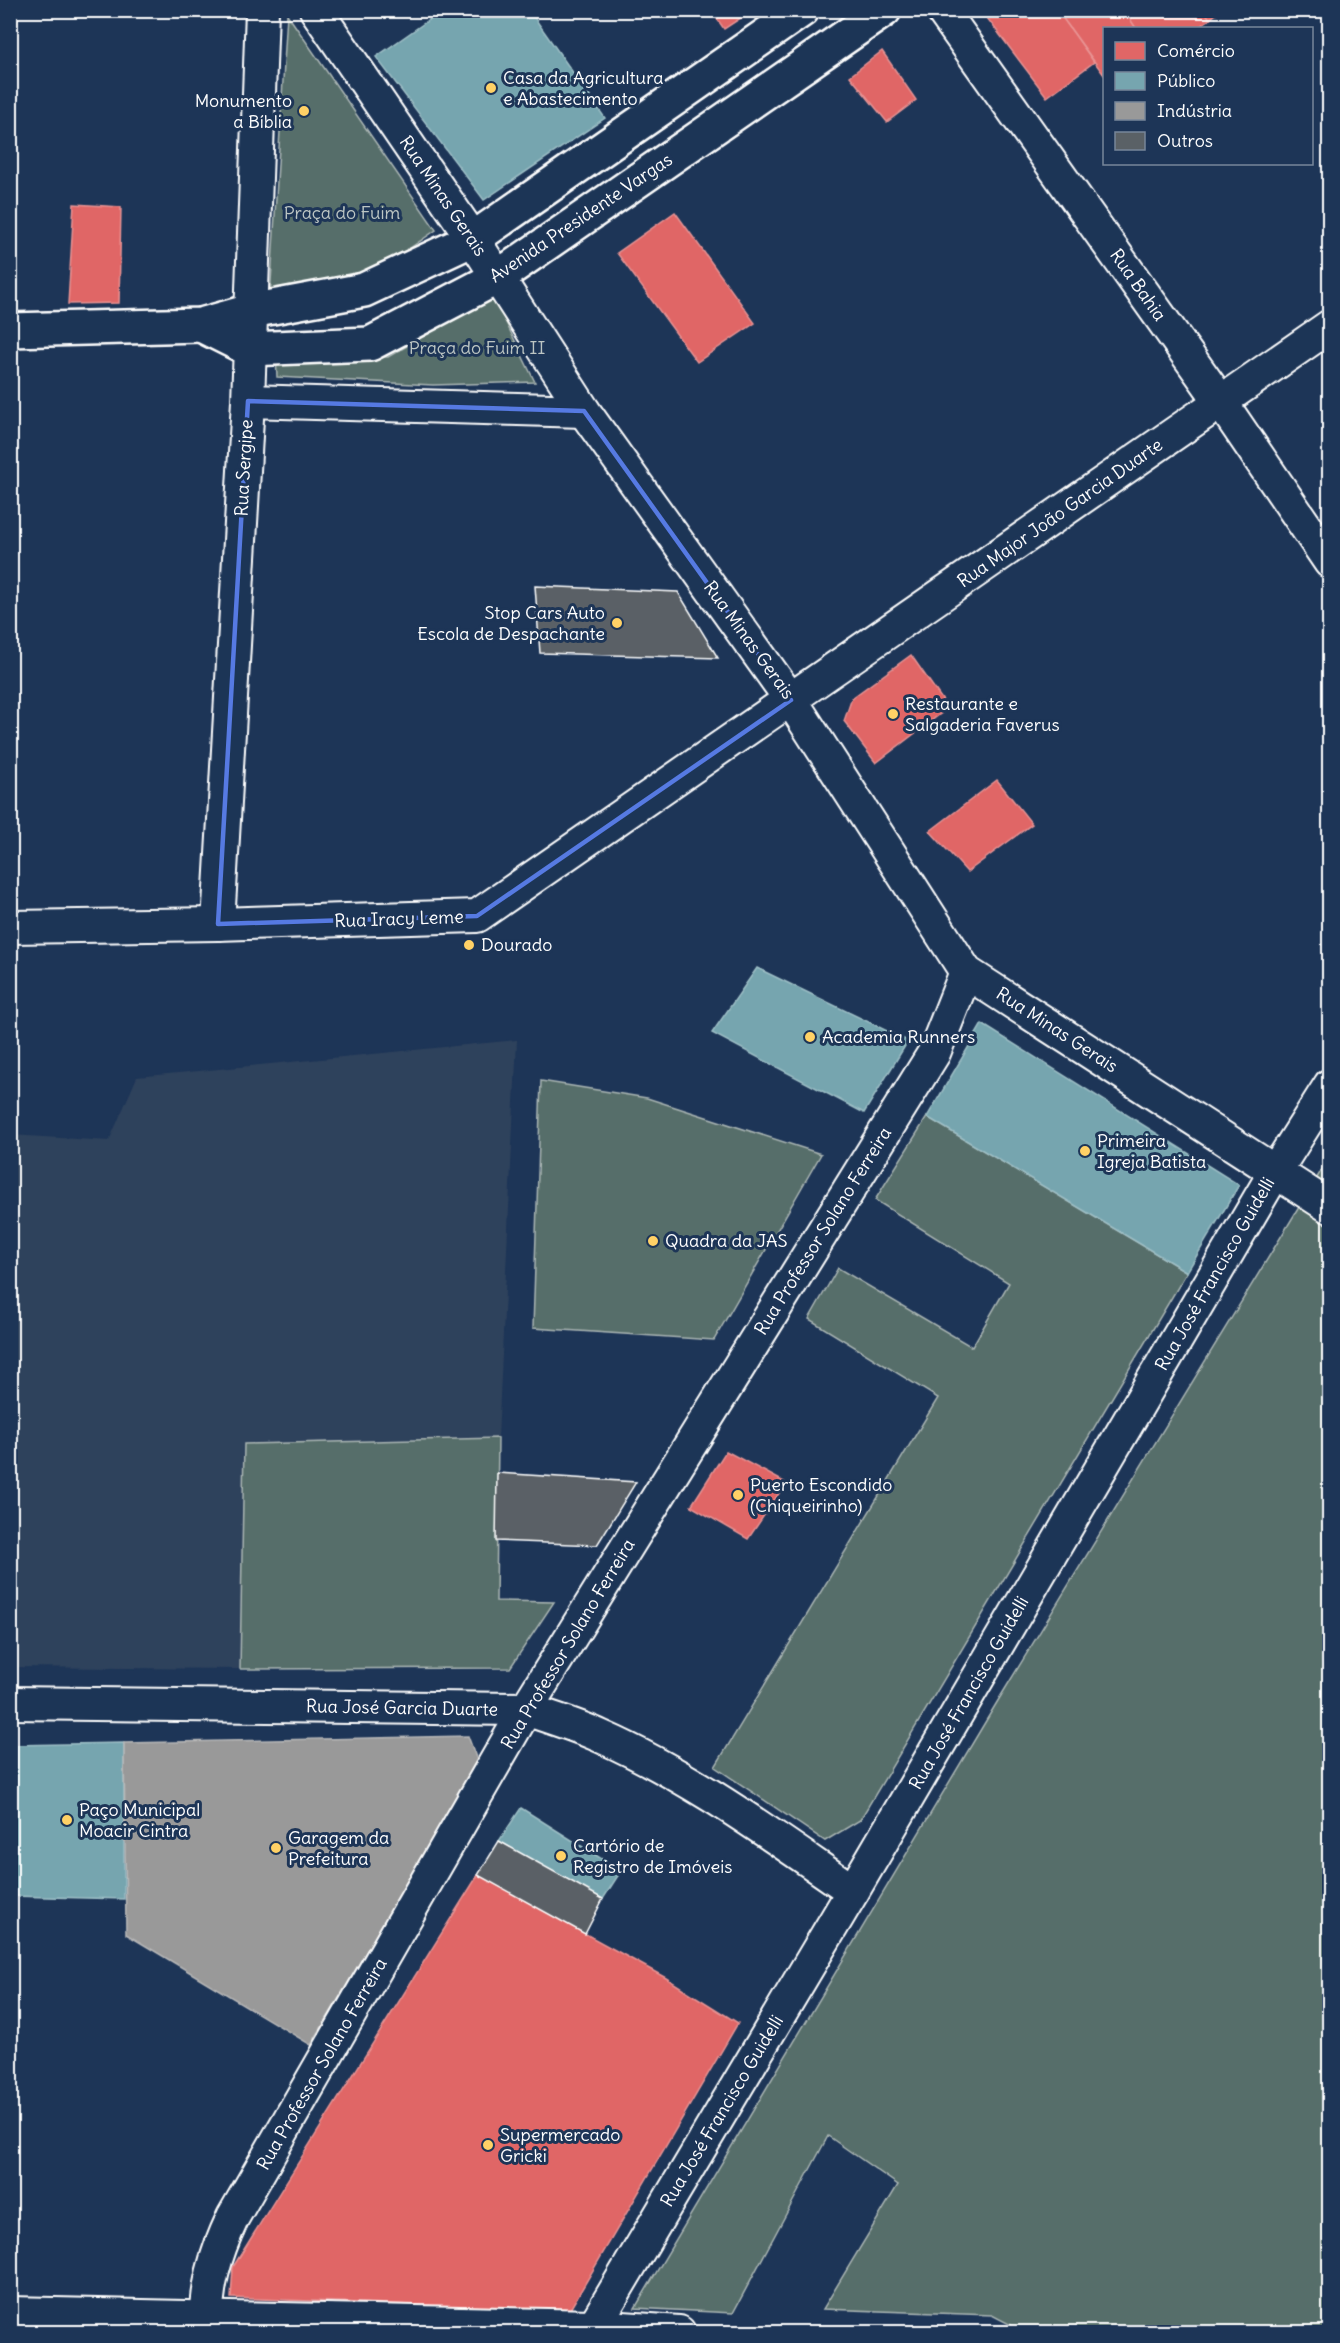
<svg xmlns="http://www.w3.org/2000/svg" width="1340" height="2343" viewBox="0 0 1340 2343" font-family="Delius,sans-serif">
<style>
.built{fill:#2f425c}
.green{fill:#576e6a;stroke:#abb6b4;stroke-width:1.5}
.shops{fill:#e06666;stroke:#e99494;stroke-width:1.5}
.public{fill:#76a5af;stroke:#9fc0c7;stroke-width:1.5}
.industry{fill:#999;stroke:#b8b8b8;stroke-width:1.5}
.building{fill:#5a6166;stroke:#fff;stroke-width:1.5}
.lines{fill:none;stroke-linecap:round;stroke-linejoin:round}
.street-casing{stroke:#fff;stroke-width:36}
.secondary-casing{stroke:#fff;stroke-width:38}
.street{stroke:#1d3557;stroke-width:32}
.secondary{stroke:#1d3557;stroke-width:33}
.marked{fill:none;stroke:#567ae2;stroke-width:4.5;stroke-linejoin:round}
.poi-dot{fill:#ffd166;stroke:#1d3557;stroke-width:2}
.labels{text-anchor:middle;stroke-width:6;stroke-linejoin:round;paint-order:stroke}
.poi-label{font-size:18px;fill:#fff;stroke:#1d3557;text-anchor:start}
.street-label{font-size:18px;fill:#fff;stroke:#1d3557}
.park-label{font-size:18px;fill:#bcc5c3;stroke:#1d3557}
</style>
<rect width="100%" height="100%" fill="#1d3557"/>
<filter id="ink" filterUnits="userSpaceOnUse"><feTurbulence type="fractalNoise" baseFrequency=".0167" numOctaves="2"/><feDisplacementMap in="SourceGraphic" scale="12" xChannelSelector="R" yChannelSelector="G"/><feConvolveMatrix kernelMatrix="1 2 1 2 8 2 1 2 1" color-interpolation-filters="sRGB"/></filter>
<g filter="url(#ink)">
<!-- built -->
<polygon class="built" points="517,1040 498,1438 245,1444 240,1669 11,1667 10,1135 109,1141 137,1077"/>
<!-- green -->
<g class="green">
<polygon points="287,14 436,230 361,282 270,299"/>
<polygon points="493,296 535,382 433,385 277,377 276,355 388,357"/>
<polygon points="541,1081 647,1098 821,1154 714,1340 533,1328"/>
<polygon points="927,1117 1187,1272 860,1820 825,1841 715,1767 938,1398 809,1319 838,1268 972,1347 1009,1283 875,1200"/>
<polygon points="1329,1158 1329,2332 1025,2332 992,2315 823,2309 898,2185 828,2136 733,2313 635,2308 999,1699"/>
<polygon points="498,1438 496,1601 554,1602 510,1668 240,1669 244,1444"/>
</g>
<!-- shops -->
<g class="shops">
<polygon points="711,10 753,10 724,29"/>
<polygon points="981,10 1057,10 1094,62 1047,97"/>
<polygon points="1057,10 1124,10 1136,28 1104,28 1104,75"/>
<polygon points="1124,10 1204,10 1210,19 1197,28 1136,28"/>
<polygon points="1204,10 1221,10 1210,19"/>
<polygon points="882,51 916,100 887,122 850,76"/>
<polygon points="74,204 121,207 119,303 68,304"/>
<polygon points="675,212 755,323 697,362 617,253"/>
<polygon points="911,655 948,708 876,763 844,721 852,698"/>
<polygon points="997,780 1032,824 967,872 930,831"/>
<polygon points="726,1451 786,1483 748,1539 691,1506"/>
<polygon points="478,1875 666,1978 738,2023 569,2311 231,2298 233,2267"/>
</g>
<!-- public -->
<g class="public">
<polygon points="443,10 529,10 605,118 484,200 376,57"/>
<polygon points="757,968 908,1041 864,1113 712,1033"/>
<polygon points="982,1024 1239,1185 1187,1272 927,1117"/>
<polygon points="124,1743 124,1899 10,1896 10,1745"/>
<polygon points="521,1808 621,1871 603,1899 499,1841"/>
</g>
<!-- industry -->
<polygon class="industry" points="468,1736 478,1763 311,2045 126,1934 124,1743"/>
<!-- building -->
<g class="building">
<polygon points="535,586 678,592 718,658 540,653"/>
<polygon points="497,1473 636,1482 597,1545 496,1541"/>
<polygon points="499,1841 603,1899 585,1934 478,1875"/>
</g>
<g class="lines">
<defs>
<g id="street">
<polyline points="316,10 473,239 584,411 791,700 966,972 1330,1207"/>
<polyline points="942,10 1221,402 1330,562"/>
<polyline points="248,401 584,411"/>
<polyline points="218,924 248,401 262,10"/>
<polyline points="10,927 218,924 477,916 1330,326"/>
<path d="M 10,1703 L 526,1709 C 551,1718 576,1725 600,1736 C 691,1776 771,1835 853,1891"/>
<polyline points="10,2313 594,2326 679,2332"/>
<polyline points="594,2326 853,1891 1275,1172 1330,1085"/>
<path d="M 206,2332 C 206,2288 214,2257 233,2217 L 526,1709 L 934,1053 L 966,972"/>
</g>
<g id="secondary">
<polyline points="201,325 249,349 370,344 498,277 884,10"/>
<polyline points="10,330 201,325 251,311 364,290 473,239 802,10"/>
</g>
</defs>
<!-- street casing -->
<use href="#street" class="street-casing"/>
<!-- secondary casing -->
<use href="#secondary" class="secondary-casing"/>
<!-- street -->
<use href="#street" class="street"/>
<!-- secondary -->
<use href="#secondary" class="secondary"/>
</g>
</g>
<!-- marked area -->
<path class="marked" d="M 248,401 L 584,411 L 791,700 L 477,916 L 218,924 Z"/>
<!-- markers -->
<g class="poi-dot">
<circle cx="491" cy="88" r="6"/>
<circle cx="304" cy="111" r="6"/>
<circle cx="617" cy="623" r="6"/>
<circle cx="893" cy="714" r="6"/>
<circle cx="469" cy="945" r="6"/>
<circle cx="810" cy="1037" r="6"/>
<circle cx="1085" cy="1151" r="6"/>
<circle cx="653" cy="1241" r="6"/>
<circle cx="738" cy="1495" r="6"/>
<circle cx="67" cy="1820" r="6"/>
<circle cx="276" cy="1848" r="6"/>
<circle cx="561" cy="1856" r="6"/>
<circle cx="488" cy="2145" r="6"/>
</g>
<g class="labels">
<!-- poi labels -->
<g class="poi-label">
<text x="503" y="84">Casa da Agricultura<tspan x="503" dy="21">e Abastecimento</tspan></text>
<text x="292" y="107" text-anchor="end">Monumento<tspan x="292" dy="21">a Bíblia</tspan></text>
<text x="605" y="619" text-anchor="end">Stop Cars Auto<tspan x="605" dy="21">Escola de Despachante</tspan></text>
<text x="905" y="710">Restaurante e<tspan x="905" dy="21">Salgaderia Faverus</tspan></text>
<text x="481" y="951">Dourado</text>
<text x="822" y="1043">Academia Runners</text>
<text x="1097" y="1147">Primeira<tspan x="1097" dy="21">Igreja Batista</tspan></text>
<text x="665" y="1247">Quadra da JAS</text>
<text x="750" y="1491">Puerto Escondido<tspan x="750" dy="21">(Chiqueirinho)</tspan></text>
<text x="79" y="1816">Paço Municipal<tspan x="79" dy="21">Moacir Cintra</tspan></text>
<text x="288" y="1844">Garagem da<tspan x="288" dy="21">Prefeitura</tspan></text>
<text x="573" y="1852">Cartório de<tspan x="573" dy="21">Registro de Imóveis</tspan></text>
<text x="500" y="2141">Supermercado<tspan x="500" dy="21">Gricki</tspan></text>
</g>
<!-- street labels -->
<g class="street-label">
<text transform="translate(443 196) rotate(56)" y="6">Rua Minas Gerais</text>
<text transform="translate(581 218) rotate(-34)" y="6">Avenida Presidente Vargas</text>
<text transform="translate(1138 285) rotate(55)" y="6">Rua Bahia</text>
<text transform="translate(244 468) rotate(-87)" y="6">Rua Sergipe</text>
<text transform="translate(1060 513) rotate(-35)" y="6">Rua Major João Garcia Duarte</text>
<text transform="translate(749 640) rotate(54)" y="6">Rua Minas Gerais</text>
<text transform="translate(399 919) rotate(-2)" y="6">Rua Iracy Leme</text>
<text transform="translate(1057 1030) rotate(33)" y="6">Rua Minas Gerais</text>
<text transform="translate(823 1231) rotate(-58)" y="6">Rua Professor Solano Ferreira</text>
<text transform="translate(1215 1274) rotate(-60)" y="6">Rua José Francisco Guidelli</text>
<text transform="translate(568 1644) rotate(-59)" y="6">Rua Professor Solano Ferreira</text>
<text transform="translate(969 1693) rotate(-60)" y="6">Rua José Francisco Guidelli</text>
<text transform="translate(402 1708) rotate(1)" y="6">Rua José Garcia Duarte</text>
<text transform="translate(322 2064) rotate(-60)" y="6">Rua Professor Solano Ferreira</text>
<text transform="translate(722 2111) rotate(-59)" y="6">Rua José Francisco Guidelli</text>
</g>
<!-- park labels -->
<g class="park-label">
<text x="342" y="219">Praça do Fuim</text>
<text x="477" y="354">Praça do Fuim II</text>
</g>
</g>
<!-- margin -->
<rect width="1340" height="2343" fill="none" stroke="#1d3557" stroke-width="36"/>
<rect x="18" y="18" width="1304" height="2307" fill="none" stroke="#fff" stroke-width="2" filter="url(#ink)"/>
<!-- legend -->
<rect x="1103" y="27" width="210" height="138" fill="#1d3557" stroke="#77869a" stroke-width="1.5"/>
<rect x="1115" y="42" width="30" height="18" fill="#e06666" stroke="#77869a" stroke-width="1.5"/>
<text x="1157" y="57" font-size="18" fill="#ffffff">Comércio</text>
<rect x="1115" y="72" width="30" height="18" fill="#76a5af" stroke="#77869a" stroke-width="1.5"/>
<text x="1157" y="87" font-size="18" fill="#ffffff">Público</text>
<rect x="1115" y="102" width="30" height="18" fill="#999999" stroke="#77869a" stroke-width="1.5"/>
<text x="1157" y="117" font-size="18" fill="#ffffff">Indústria</text>
<rect x="1115" y="132" width="30" height="18" fill="#5a6166" stroke="#77869a" stroke-width="1.5"/>
<text x="1157" y="147" font-size="18" fill="#ffffff">Outros</text>
</svg>
